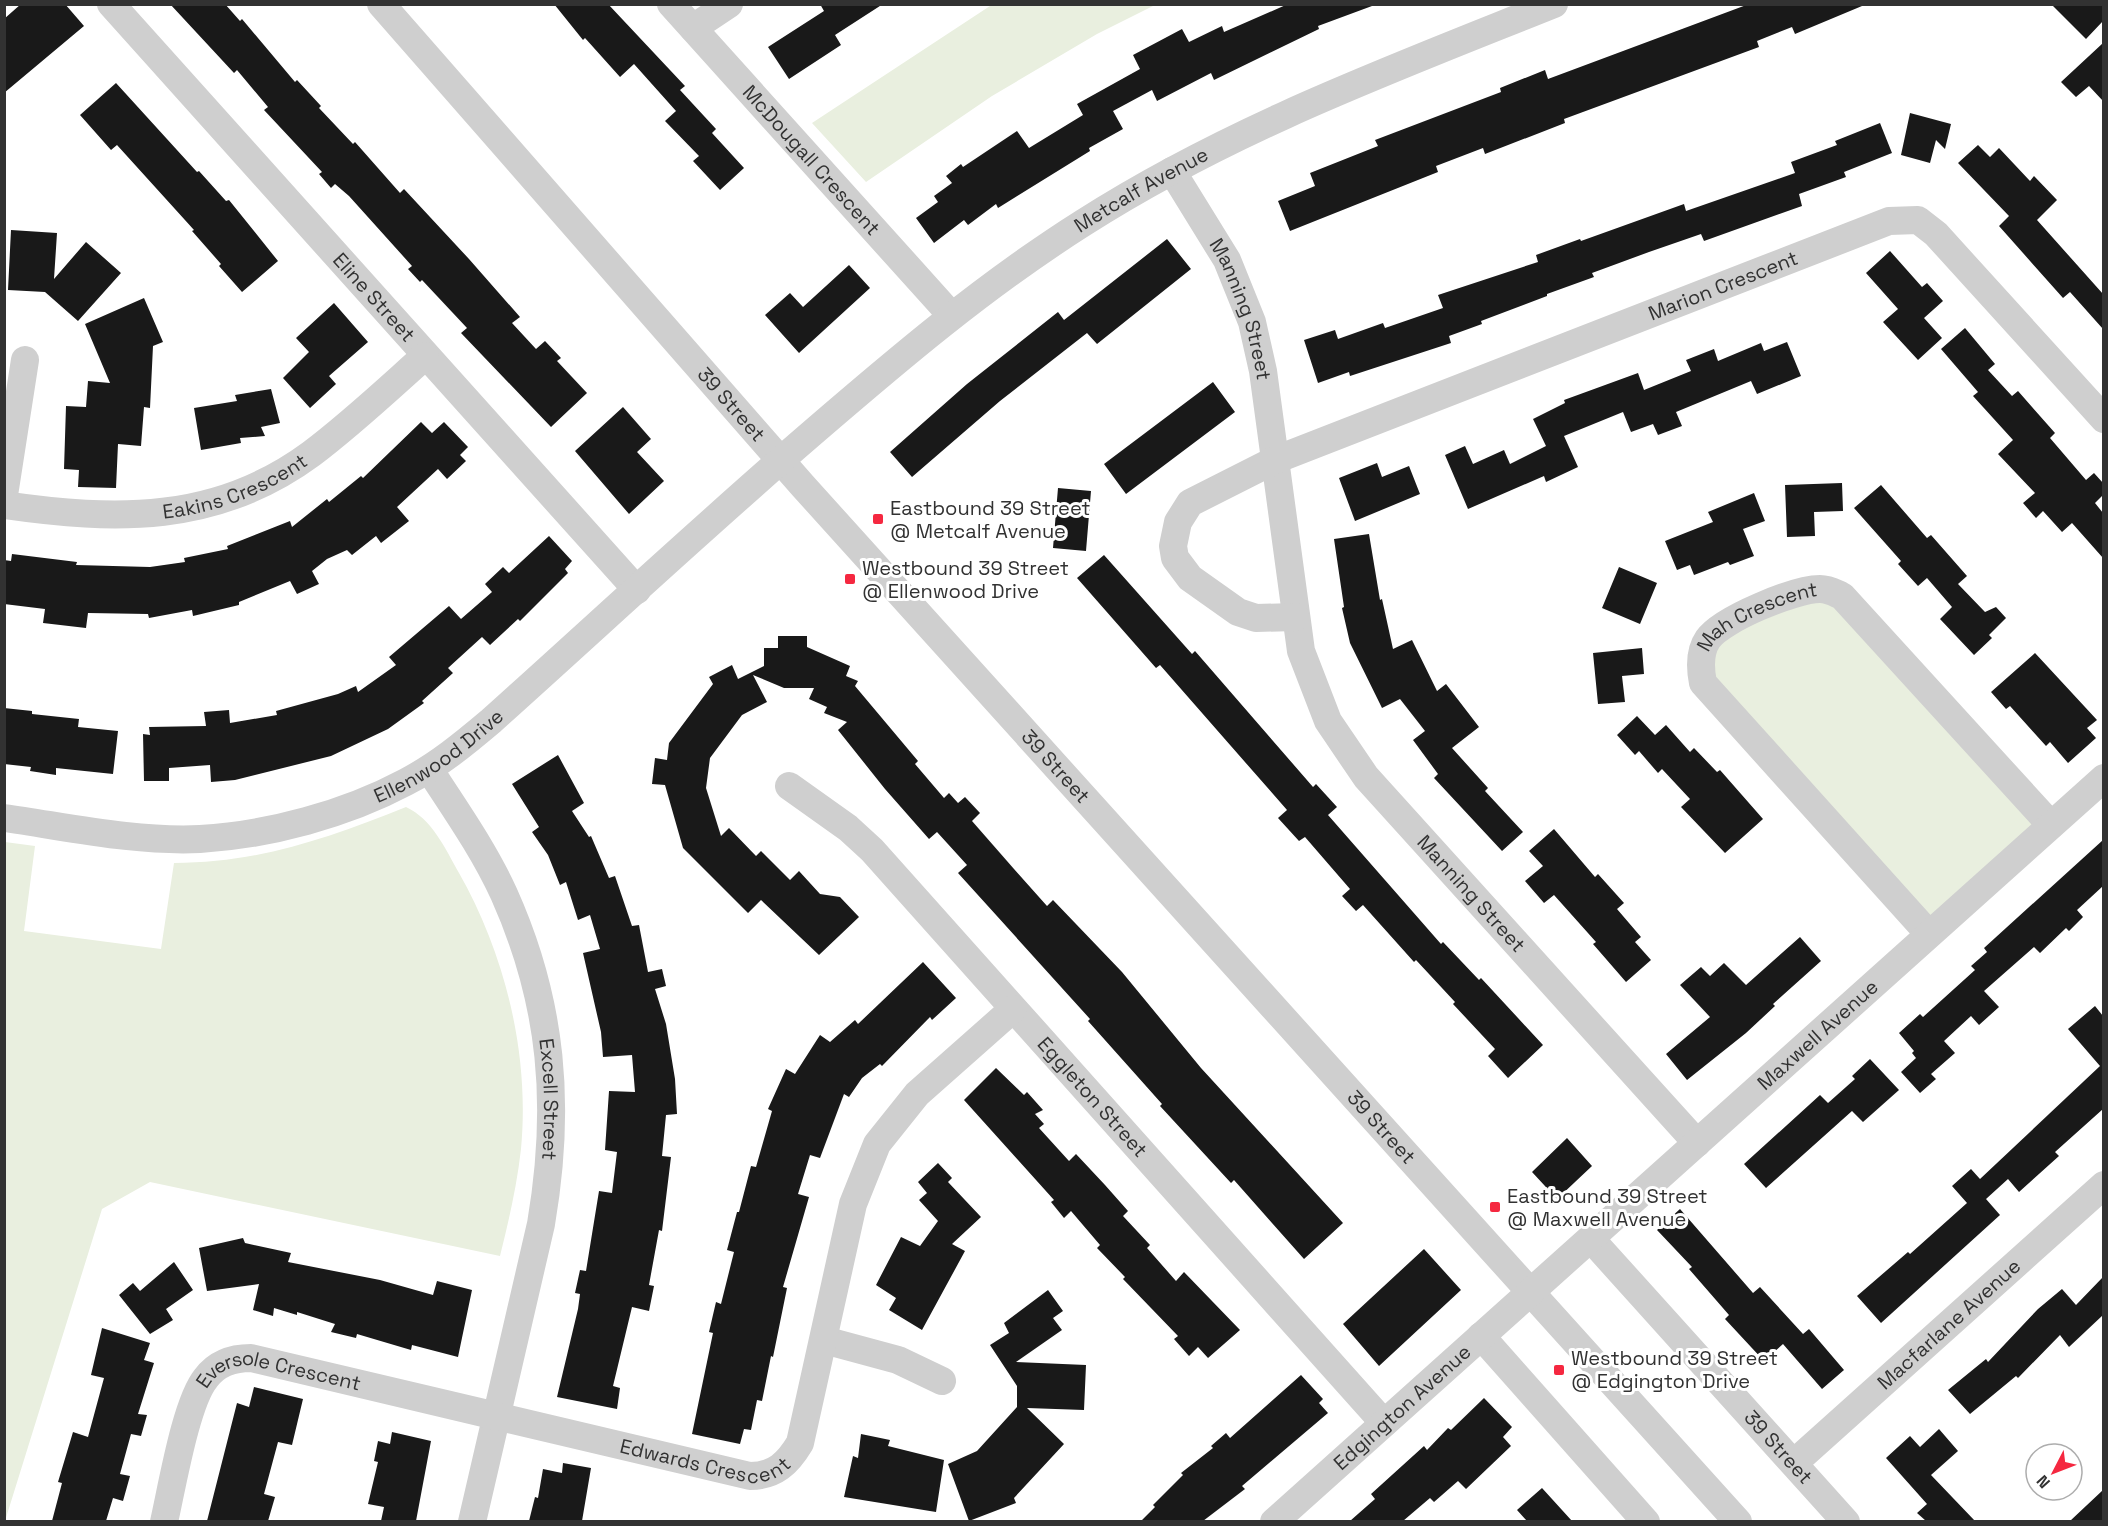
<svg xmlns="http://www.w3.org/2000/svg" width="2108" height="1526" viewBox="0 0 2108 1526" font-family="'Space Grotesk',sans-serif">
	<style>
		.green { fill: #e9efdf }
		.building { fill: #191919 }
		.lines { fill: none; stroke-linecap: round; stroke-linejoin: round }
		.minor { stroke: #cfcfcf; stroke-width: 28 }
		.poi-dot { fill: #f52840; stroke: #fff; stroke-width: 2 }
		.labels { text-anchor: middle; stroke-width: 6; stroke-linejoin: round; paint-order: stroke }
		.street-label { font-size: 20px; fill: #323232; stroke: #fff }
		.poi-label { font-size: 20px; fill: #323232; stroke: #fff; text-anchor: start }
	</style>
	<rect width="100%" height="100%" fill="#fff"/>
	<path class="green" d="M993,4L1155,5L1097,34L992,96L866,182L812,123Z
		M1821,589L2051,825L1929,934L1711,694L1706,641Z
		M406,807C432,819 445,848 459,873C505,954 530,1054 521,1149C517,1185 509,1220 500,1256L150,1182L102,1209L5,1521V842L35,846L24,931L161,949L174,863C259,863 328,838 406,807Z"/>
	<path class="building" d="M21,4H65L84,26L4,93V19Z
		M170,4H225L240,21L242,19L295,82L297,80L321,106L319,108L353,144L355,142L400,193L404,189L469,259L520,317L512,323L536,349L545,341L561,358L557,361L587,393L551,427L461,333L467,328L422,280L420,282L408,269L412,266L349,196L335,184L331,188L319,174L322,172L264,110L268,107L237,70L234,73Z
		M554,4H608L685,86L680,90L716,129L712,133L744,168L720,190L693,161L699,156L665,121L676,111L634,64L620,77L585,38L583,40Z
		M820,4H883L835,35L841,45L789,79L768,47L824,11Z
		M1288,4L1372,6L1318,26L1319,29L1214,80L1211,73L1157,101L1152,90L1113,111L1123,129L1089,148L1090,151L998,208L996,204L968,225L964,220L934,243L916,218L938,202L934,196L952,183L946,176L961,164L963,167L1017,131L1029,148L1083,115L1077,104L1140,69L1133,55L1182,29L1189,42L1222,26L1224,32Z
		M1749,4L1862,6L1795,34L1792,27L1757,41L1759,47L1564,119L1565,123L1485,154L1483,148L1436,166L1438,172L1290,231L1278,201L1315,186L1310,173L1378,146L1375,140L1501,92L1500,88L1545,70L1548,79Z
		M2051,4H2103V21L2086,39Z
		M2103,43V101L2089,86L2076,97L2061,82Z
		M116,83L197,172L199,171L226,201L229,200L278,261L242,292L219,266L221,264L192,231L194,230L117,145L111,150L80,115Z
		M1910,113L1951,124L1945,149L1936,140L1930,163L1901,155Z
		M1880,123L1892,153L1844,172L1846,177L1799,194L1802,206L1704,241L1701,234L1649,252L1592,273L1594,277L1547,294V296L1481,321L1482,324L1449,336L1451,343L1350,376L1349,372L1318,383L1304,340L1335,330L1338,339L1383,323L1385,328L1443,308L1438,295L1538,262L1536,255L1580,239L1581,241L1684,204L1686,211L1795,173L1791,162L1837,145L1835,141Z
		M1978,145L1990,157L1999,148L2030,181L2034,176L2057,200L2037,220L2103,294V329L2070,292L2063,298L1999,226L2009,216L1958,163Z
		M11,230L57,233L54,279L86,242L121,273L78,321L45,292L8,290Z
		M1167,239L1191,269L1097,344L1087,333L1000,401L912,477L890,452L967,384L1058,312L1064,320Z
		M1890,251L1922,287L1927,283L1943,301L1924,318L1942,338L1918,360L1883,322L1898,309L1866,273Z
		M849,265L870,288L799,353L765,315L790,293L803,307Z
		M144,298L163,342L153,346L150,408L144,407L141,446L118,444L116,488L78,487L79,470L64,469L66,406L86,407L88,381L110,383L85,324Z
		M334,303L368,342L329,376L336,384L310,408L283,378L309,352L296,338Z
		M1965,328L1995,364L1988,370L2012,396L2018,391L2055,433L2050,438L2086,480L2094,473L2103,483V495L2095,503L2103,513V558L2072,523L2062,532L2043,511L2036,518L2023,503L2035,493L1998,454L2013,440L1973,396L1978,392L1941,349Z
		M1787,342L1801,376L1757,394L1751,381L1676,412L1682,426L1658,435L1653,424L1631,432L1623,412L1564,436L1578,467L1546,482L1544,476L1468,509L1445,455L1465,446L1473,464L1504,450L1510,464L1546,446L1533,419L1565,403L1564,400L1638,373L1644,390L1691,371L1686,360L1714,349L1718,361L1761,343L1764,351Z
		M1213,382L1235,412L1126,494L1104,464Z
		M271,389L280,423L261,427L265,436L240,438L241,443L201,450L194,408L237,401L235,395Z
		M623,407L651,439L637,452L664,481L629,514L575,451Z
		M421,422L432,433L444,422L468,447L460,455L466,461L447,479L438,469L397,507L409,521L381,543L376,536L352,555L347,550L327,559L312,571L319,584L297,594L290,581L239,602V605L193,616L192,610L149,618L148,614L88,613L86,628L43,623L45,609L4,604V560L11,561L12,554L77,562L76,565L150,567L185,562L184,558L228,549L227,546L290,521L292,527L327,499L329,502L361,476L363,478Z
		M1377,463L1382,477L1409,466L1420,494L1355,521L1339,478Z
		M1842,483L1843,511L1814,512L1815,536L1787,537L1785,485Z
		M1881,485L1927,538L1931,535L1967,576L1958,584L1985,612L1996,607L2006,618L1989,635L1992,638L1974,655L1940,619L1952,607L1927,578L1918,586L1898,564L1901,561L1854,508Z
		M1058,488L1091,491L1086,551L1053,548Z
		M1754,493L1765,521L1743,529L1754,556L1730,565L1728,562L1694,575L1690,565L1677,570L1665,541L1713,522L1708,512Z
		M1369,534L1380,600L1382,599L1393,649L1412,640L1437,691L1446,684L1479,727L1452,748L1488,788L1485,791L1523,832L1502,851L1434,778L1438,774L1413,740L1425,731L1400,699L1382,708L1350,643L1342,608L1344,607L1334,539Z
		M549,536L572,561L565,569L568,573L520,621L518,619L490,645L482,637L448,668L453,673L422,701L424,703L388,729L331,756L235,780L211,782L210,765L169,768V781H144L143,734L150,735L149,727L206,726L204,712L229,710L230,723L277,715L276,711L338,694L356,686L358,692L396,665L389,657L449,606L461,619L492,592L485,584L503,567L509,573Z
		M1104,555L1192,654L1195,651L1313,787L1316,784L1337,807L1328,815L1441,944L1443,942L1479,980L1481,978L1543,1045L1508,1078L1488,1056L1495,1049L1453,1004L1455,1002L1416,960L1414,962L1363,905L1356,911L1342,896L1350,889L1305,837L1299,841L1278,818L1287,810L1160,665L1156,668L1077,578Z
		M1619,567L1657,583L1640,624L1602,608Z
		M778,636H807V647L850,666L846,676L858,681L855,686L918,761L915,764L944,798L949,793L958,803L965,797L980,813L972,821L1014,869L1047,906L1053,900L1122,972L1201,1068L1343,1223L1304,1259L1234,1180L1231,1183L1160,1106L1162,1104L1088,1021L1090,1019L958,873L967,865L937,832L929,839L885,789L838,730L847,722L824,713L827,707L809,699L814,688H784L753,675L767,702L742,715L710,758L706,788L721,836L729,828L756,856L761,851L790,880L799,871L820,894L840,897L859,917L819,955L761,900L748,913L683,848L665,785L652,784L655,758L667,760L669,743L713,684L709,677L732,665L738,679L764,666V648H778Z
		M1642,648L1644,674L1622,676L1625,702L1598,704L1593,653Z
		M2035,653L2097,720L2087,728L2096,738L2068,763L2050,742L2046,746L2010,706L2006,709L1991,692Z
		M4,708L32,711V714L79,719L78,727L118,731L113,774L56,768V775L30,771L31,767L4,764Z
		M1637,716L1655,735L1666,725L1690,752L1694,748L1717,772L1720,770L1763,819L1725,853L1681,807L1690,799L1662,769L1658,773L1639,751L1635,755L1617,735Z
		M558,755L584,803L572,811L589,837L591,836L609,878L615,876L632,926L639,925L648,972L662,969L666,986L655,989L666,1024L675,1079L677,1114L666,1115L662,1156L671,1157L662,1231L659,1230L649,1285L654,1286L649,1311L632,1307L613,1386L620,1388L617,1409L557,1397L578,1309L580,1294L575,1293L580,1270L586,1271L599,1191L612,1193L617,1152L605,1150L609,1091L635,1092L632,1055L603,1057L601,1032L583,953L600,949L590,915L578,920L566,882L560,885L548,855L532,832L539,827L512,784Z
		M1554,829L1595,877L1598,874L1624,903L1617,909L1641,937L1635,942L1651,960L1626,982L1593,944L1596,942L1554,895L1544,903L1525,881L1543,866L1529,851Z
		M2103,840V886L2077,910L2083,917L2069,931L2066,928L2040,953L2034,947L1984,991L1999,1007L1979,1025L1971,1016L1944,1041L1955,1053L1931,1074L1936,1079L1920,1093L1901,1072L1916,1058L1912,1053L1914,1051L1899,1033L1920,1014L1923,1017L1975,970L1971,966L1987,952L1984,948Z
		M1800,937L1821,961L1773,1004L1775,1006L1746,1033L1687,1080L1666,1054L1710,1017L1680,985L1701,967L1710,976L1724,963L1746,985Z
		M923,962L956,998L932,1020L930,1017L882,1066L880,1064L862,1078L849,1097L844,1094L820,1158L810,1155L798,1194L809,1197L783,1287L787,1288L773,1357L771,1356L762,1401L757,1400L751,1430L744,1429L740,1444L692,1434L713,1333L709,1332L716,1302L721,1304L734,1252L727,1250L737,1212H739L751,1166L756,1167L772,1111L768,1109L786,1069L795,1074L820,1035L830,1042L855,1020L858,1024Z
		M2095,1006L2103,1016V1109L2055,1152L2059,1156L2019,1192L2008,1179L1986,1199L2000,1215L1881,1323L1857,1296L1908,1252L1910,1254L1967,1203L1952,1186L1971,1169L1980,1179L2100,1066L2068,1029Z
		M1870,1059L1899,1090L1863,1122L1852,1111L1766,1188L1744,1164L1820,1095L1828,1103L1855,1079L1852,1076Z
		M996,1068L1024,1095L1027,1092L1043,1110L1035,1114L1044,1124L1039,1128L1069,1161L1076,1154L1105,1185L1128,1211L1123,1216L1150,1245L1147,1248L1176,1281L1184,1272L1240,1330L1208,1358L1198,1347L1189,1356L1174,1339L1178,1336L1123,1279L1125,1277L1097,1248L1100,1245L1071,1211L1064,1218L1051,1202L1054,1200L964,1100Z
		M1567,1138L1592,1166L1557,1199L1532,1172Z
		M938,1163L952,1178L948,1182L981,1217L952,1244L965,1251L922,1330L889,1310L896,1298L876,1285L901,1237L920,1246L938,1221L919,1200L927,1193L918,1182Z
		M1680,1209L1753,1293L1760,1287L1803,1334L1809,1329L1844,1370L1822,1389L1783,1344L1764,1361L1725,1319L1729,1315L1689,1269L1692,1267L1657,1230Z
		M243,1238L245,1243L291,1253L288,1262L380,1280L433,1295L437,1281L472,1290L458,1357L412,1345L411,1350L357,1334L356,1338L331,1332L335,1324L297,1312V1315L274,1308L273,1316L253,1310L259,1284L207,1291L199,1248Z
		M1424,1249L1461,1290L1379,1366L1343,1324Z
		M174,1262L193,1290L166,1309L173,1320L150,1334L119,1295L133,1283L140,1291Z
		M2103,1277V1315L2069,1347L2060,1335L2018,1378L2016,1376L1970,1414L1948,1390L1986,1359L1988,1362L2038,1309L2062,1289L2076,1305Z
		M1048,1290L1063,1311L1053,1318L1062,1330L1016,1362L1086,1365L1084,1410L1027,1408L1064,1444L1014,1498L1016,1503L969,1521L948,1464L977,1451L1017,1407V1386L990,1345L1009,1333L1004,1323Z
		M102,1328L150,1343L144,1360L154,1363L138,1414L147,1415L141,1436L131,1434L120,1474L130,1476L123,1501L113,1498L106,1521H52L62,1483L58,1482L73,1432L88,1437L104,1378L91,1375Z
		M1301,1375L1323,1399L1319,1403L1328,1413L1242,1486L1245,1489L1203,1521H1141L1155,1507L1153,1505L1183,1475L1181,1473L1213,1448L1211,1446L1226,1433L1230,1438Z
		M254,1387L303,1399L292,1445L278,1442L264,1494L275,1497L268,1521H207L237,1403L249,1407Z
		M1484,1398L1512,1427L1503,1437L1511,1446L1466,1489L1458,1481L1434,1502L1430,1498L1403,1521H1350L1375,1499L1371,1494L1424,1446L1427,1450L1448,1428L1451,1430Z
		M1939,1429L1958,1451L1931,1475L1975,1521H1926L1917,1513L1927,1504L1886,1458L1910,1436L1920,1447Z
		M392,1432L431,1441L416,1521H381L384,1507L368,1504L378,1462L374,1461L378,1441L390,1444Z
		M861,1434L890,1440L888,1446L944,1460L936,1512L844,1497L853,1456L858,1458Z
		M563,1463L591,1468L582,1521H529L535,1497L538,1498L543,1469L562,1473Z
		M1542,1488L1572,1521H1527L1517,1510Z
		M2103,1490V1521H2070Z"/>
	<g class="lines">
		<g class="minor">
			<path id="s1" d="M111,4L637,590"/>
			<path id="s2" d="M381,4L803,486L1738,1522"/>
			<path id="s3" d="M671,4L951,315"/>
			<path d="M693,28L729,4"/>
			<path id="s4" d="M1172,171L1227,260L1252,322L1263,371L1301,651L1328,721L1366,777L1697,1143"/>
			<path d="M4,495L25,360"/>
			<path id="s5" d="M4,505C115,521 216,524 311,454C351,424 388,389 425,356"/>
			<path id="s6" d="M1295,617L1256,618L1238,612L1190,578L1175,558L1173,546L1178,522L1190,503L1275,460L1889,221L1918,220L1936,234L2104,419"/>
			<path id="s7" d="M429,769C455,809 484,850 504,894C553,1003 561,1107 541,1224L472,1522"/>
			<path id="s8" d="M789,786L848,828L872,850L1384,1423"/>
			<path id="s9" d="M4,818C68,827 135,842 200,839C269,835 346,814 406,782C437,766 465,743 491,721C598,625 703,527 811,434C898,359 985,285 1083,223C1230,129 1392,69 1554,4"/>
			<path id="s10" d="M1929,934L1703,683C1700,668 1699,652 1708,639C1722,619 1795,589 1820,589C1829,589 1835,593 1842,596L2051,825"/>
			<path id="s11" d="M1591,1239L1846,1522"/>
			<path d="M1481,1336L1646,1522"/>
			<path d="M824,1340L898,1360L942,1381"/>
			<path id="s12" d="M1794,1463L2104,1185"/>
			<path id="s13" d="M164,1522C172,1487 186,1402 206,1378C217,1363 233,1358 251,1358L750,1476C775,1476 788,1463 800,1443L853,1204L877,1144L917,1094L1013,1009"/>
			<path id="s14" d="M1274,1522L2104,778"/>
		</g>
	</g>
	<g class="poi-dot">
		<rect x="872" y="513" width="12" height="12" rx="3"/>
		<rect x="844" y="573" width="12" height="12" rx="3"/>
		<rect x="1489" y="1201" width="12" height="12" rx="3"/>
		<rect x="1553" y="1364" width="12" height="12" rx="3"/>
	</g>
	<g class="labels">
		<g class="street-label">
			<text dy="7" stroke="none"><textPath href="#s3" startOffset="210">McDougall Crescent</textPath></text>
			<text dy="7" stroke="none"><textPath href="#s9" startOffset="1359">Metcalf Avenue</textPath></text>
			<text dy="7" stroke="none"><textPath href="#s6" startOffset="777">Marion Crescent</textPath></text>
			<text dy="7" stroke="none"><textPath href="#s1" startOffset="394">Eline Street</textPath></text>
			<text dy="7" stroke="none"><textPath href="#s4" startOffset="156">Manning Street</textPath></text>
			<text dy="7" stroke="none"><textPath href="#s2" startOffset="532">39 Street</textPath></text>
			<text dy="7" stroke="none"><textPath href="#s5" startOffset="236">Eakins Crescent</textPath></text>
			<text dy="7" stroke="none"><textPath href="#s10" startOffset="438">Mah Crescent</textPath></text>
			<text dy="7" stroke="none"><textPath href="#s9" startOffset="454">Ellenwood Drive</textPath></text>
			<text dy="7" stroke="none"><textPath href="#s2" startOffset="1018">39 Street</textPath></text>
			<text dy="7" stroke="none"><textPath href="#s4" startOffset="804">Manning Street</textPath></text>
			<text dy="7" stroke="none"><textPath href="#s14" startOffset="730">Maxwell Avenue</textPath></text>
			<text dy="7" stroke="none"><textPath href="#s8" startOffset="436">Eggleton Street</textPath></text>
			<text dy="7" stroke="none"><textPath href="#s7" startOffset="358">Excell Street</textPath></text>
			<text dy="7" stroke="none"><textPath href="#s2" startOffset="1504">39 Street</textPath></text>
			<text dy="7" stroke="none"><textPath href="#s12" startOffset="208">Macfarlane Avenue</textPath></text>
			<text dy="7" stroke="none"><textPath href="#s13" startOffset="228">Eversole Crescent</textPath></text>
			<text dy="7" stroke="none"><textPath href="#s14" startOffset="172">Edgington Avenue</textPath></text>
			<text dy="7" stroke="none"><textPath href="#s11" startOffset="280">39 Street</textPath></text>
			<text dy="7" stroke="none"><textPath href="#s13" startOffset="669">Edwards Crescent</textPath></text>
		</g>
		<g class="poi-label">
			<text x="890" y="515">Eastbound 39 Street<tspan x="890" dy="23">@ Metcalf Avenue</tspan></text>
			<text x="862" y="575">Westbound 39 Street<tspan x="862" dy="23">@ Ellenwood Drive</tspan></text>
			<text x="1507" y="1203">Eastbound 39 Street<tspan x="1507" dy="23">@ Maxwell Avenue</tspan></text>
			<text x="1571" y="1365">Westbound 39 Street<tspan x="1571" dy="23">@ Edgington Drive</tspan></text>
		</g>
	</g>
	<rect width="2108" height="1526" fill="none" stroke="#323232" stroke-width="12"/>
	<g transform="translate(2054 1472) rotate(228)"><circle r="28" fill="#ffffff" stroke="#adadad" stroke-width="1.5"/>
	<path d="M0-4.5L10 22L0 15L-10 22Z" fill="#f52840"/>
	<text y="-9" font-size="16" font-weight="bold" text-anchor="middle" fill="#323232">N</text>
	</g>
</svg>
